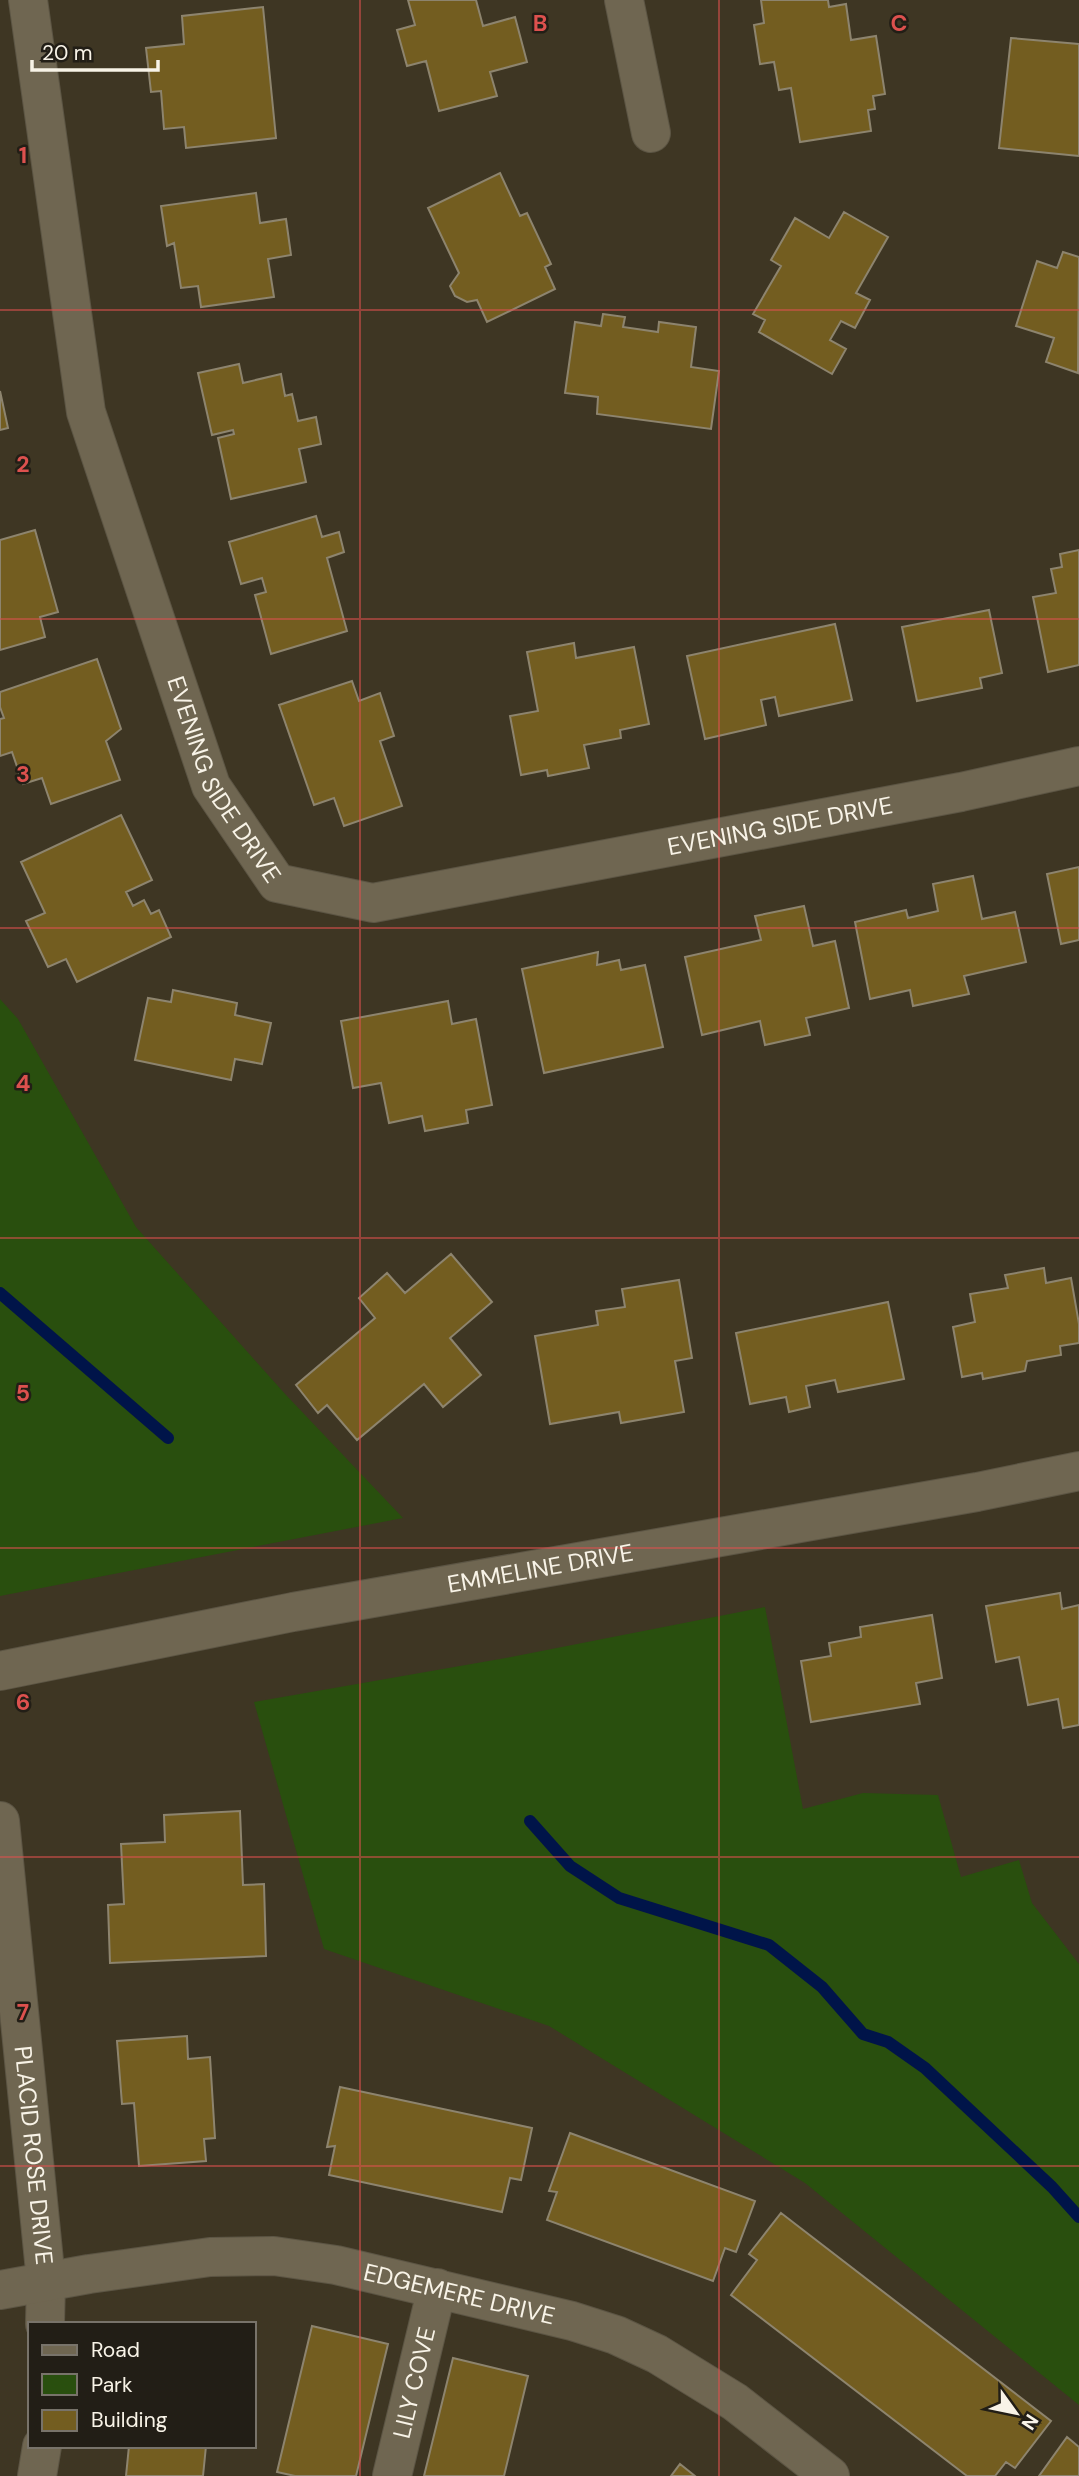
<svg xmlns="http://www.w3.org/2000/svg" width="1079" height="2476" viewBox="0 0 1079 2476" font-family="'DM Sans',sans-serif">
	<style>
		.green { fill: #294f0e }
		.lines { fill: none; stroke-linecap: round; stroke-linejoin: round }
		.stream { stroke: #001449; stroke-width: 12 }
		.building { fill: #735d20; stroke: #8d846e; stroke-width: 2 }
		.street-casing { stroke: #5c5544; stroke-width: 40 }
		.secondary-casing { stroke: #5c5544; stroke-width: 40 }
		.street { stroke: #6f6651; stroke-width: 38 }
		.secondary { stroke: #6f6651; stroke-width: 38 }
		.grid { fill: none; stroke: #dd514e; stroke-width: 2; stroke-opacity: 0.55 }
		.labels { text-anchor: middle; stroke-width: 5; stroke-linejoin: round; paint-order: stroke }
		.street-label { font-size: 24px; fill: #f8f3e7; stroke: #221e16 }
		.grid-label { font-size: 23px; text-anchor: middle; font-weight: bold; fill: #dd514e; stroke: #221e16; stroke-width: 5; stroke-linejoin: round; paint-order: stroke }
	</style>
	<rect width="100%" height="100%" fill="#3e3623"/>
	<path class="green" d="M0,999L18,1019L136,1227L286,1395L403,1518L0,1596Z
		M765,1607L803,1809L863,1793L938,1795L961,1877L1019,1860L1032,1903L1079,1964V2405L805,2183L549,2026L324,1949L254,1702L511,1657Z"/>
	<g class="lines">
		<path class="stream" d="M0,1293L168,1438
			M530,1821L570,1866L619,1898L769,1945L822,1987L863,2034L888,2042L925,2068L1052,2187L1079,2217"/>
	</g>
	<path class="building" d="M408,0H476L483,26L515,17L527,62L490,72L497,96L439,111L426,61L407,66L397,30L415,25Z
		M761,0H828L829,7L846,4L851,40L876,36L885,94L873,96L875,109L868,110L871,131L800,142L791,88L779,90L774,62L760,64L754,25L764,23Z
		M263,7L276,138L186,148L184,127L164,129L161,91L151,92L146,48L184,44L182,16Z
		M1011,38L1079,44V156L999,148Z
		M500,173L520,216L527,213L551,264L545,267L555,289L487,322L477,300L467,302L455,296L450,286L459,273L428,208Z
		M256,193L260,223L286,219L291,255L268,259L274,297L201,307L198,286L181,288L174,243L167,246L161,206Z
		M844,212L888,237L856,293L870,300L855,328L841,321L830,340L846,349L832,374L759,332L765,320L753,314L781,266L771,260L795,218L829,238Z
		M1063,252L1079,257L1078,373L1046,362L1054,338L1016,326L1037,261L1057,268Z
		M603,314L625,317L623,327L658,332L659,322L696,327L691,367L719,371L711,429L597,414L598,397L565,393L575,322L601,326Z
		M239,364L243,383L281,374L285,396L292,394L298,421L316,417L321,444L299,449L306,482L231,499L218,438L234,434L233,430L212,435L198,373Z
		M0,391L8,428L0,430Z
		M316,516L322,537L339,532L344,552L327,558L347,631L271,654L255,595L266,592L262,578L241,584L229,542Z
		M35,530L58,612L40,617L45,637L0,650V540Z
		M1079,550V665L1048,672L1033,597L1056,593L1051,569L1062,567L1060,554Z
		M989,610L1002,673L980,678L982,688L917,701L902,627Z
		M835,624L852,700L779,716L775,697L761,700L766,725L705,739L687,656Z
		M574,643L576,658L634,647L649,724L620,730L621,738L584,745L589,768L548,776L547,770L521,775L510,716L538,711L527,652Z
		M97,659L121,729L106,741L120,780L51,804L42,778L23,784L12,752L0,756V719L4,718L0,707V692Z
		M352,681L359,701L380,693L394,736L380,741L402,806L344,826L334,798L314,805L279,705Z
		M121,815L152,880L126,892L133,906L144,900L151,914L159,910L171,937L77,982L66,959L48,967L26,921L45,913L21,862Z
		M1079,867V940L1061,944L1047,874Z
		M973,876L982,919L1015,912L1026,962L964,976L969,994L913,1006L910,990L870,999L855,922L906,910L908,918L938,911L933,884Z
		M804,906L813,946L835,941L849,1008L806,1018L810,1035L765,1045L760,1021L702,1035L685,957L761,940L755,916Z
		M598,952L597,965L619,960L621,970L645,965L663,1047L544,1073L522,969Z
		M173,990L237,1003L235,1015L271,1023L262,1064L235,1059L231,1080L135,1060L148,998L171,1002Z
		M448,1001L452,1024L476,1019L492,1105L466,1110L468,1123L425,1131L422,1116L389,1123L381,1083L353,1088L341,1021Z
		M451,1254L492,1302L450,1338L481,1375L443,1407L424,1384L357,1440L327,1405L318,1413L296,1385L375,1318L359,1298L387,1273L405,1293Z
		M1044,1268L1046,1283L1071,1278L1079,1324V1343L1060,1346L1061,1355L1027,1361L1025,1371L983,1379L982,1373L962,1377L953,1327L975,1322L970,1294L1008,1288L1005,1275Z
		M679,1280L692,1358L675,1361L684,1412L621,1423L619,1412L550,1424L535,1336L598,1325L596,1311L625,1307L622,1289Z
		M888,1302L904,1379L838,1392L835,1380L806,1386L810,1407L789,1412L786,1397L750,1404L736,1333Z
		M1060,1593L1062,1609L1079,1605V1725L1063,1728L1058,1699L1028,1705L1019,1657L996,1662L986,1606Z
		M932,1615L942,1678L916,1683L920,1704L811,1722L801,1661L831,1656L829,1643L861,1637L860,1627Z
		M240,1811L243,1885L264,1884L266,1956L110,1963L108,1905L124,1904L121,1844L165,1842L164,1815Z
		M187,2036L188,2059L210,2057L215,2138L204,2139L206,2161L139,2166L134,2103L122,2104L117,2041Z
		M340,2087L532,2128L521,2180L510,2178L502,2212L329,2175L335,2146L327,2147Z
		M570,2133L755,2201L736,2252L725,2248L713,2281L547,2220L557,2192L549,2191Z
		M781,2213L1051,2421L1015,2468L1006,2462L995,2476H967L731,2295L757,2260L749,2254Z
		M312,2326L388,2344L356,2476H295L277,2472Z
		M453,2358L528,2376L504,2476H424Z
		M1067,2437L1079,2447V2476H1039Z
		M129,2446H206L203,2476H126Z
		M680,2464L695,2476H671Z"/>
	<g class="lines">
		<g class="street-casing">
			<g id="street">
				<path id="s1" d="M28,0L86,412L211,786L277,883L373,903L961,792L1079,766"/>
				<path d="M624,0L651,133"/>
				<path id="s2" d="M0,1821L46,2281L45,2324"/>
				<path id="s3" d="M0,2290L89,2274L210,2257L274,2256L336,2265L572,2321L616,2335L657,2354L735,2402L830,2476"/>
				<path d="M37,2476L42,2446"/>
				<path id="s4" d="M392,2476L437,2288"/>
			</g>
		</g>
		<g class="secondary-casing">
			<g id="secondary">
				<path id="s5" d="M0,1671L293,1612L977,1492L1079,1471"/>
			</g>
		</g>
		<use href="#street" class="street"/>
		<use href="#secondary" class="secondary"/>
	</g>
	<path class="grid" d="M360,0V2476M719,0V2476M0,310H1079M0,619H1079M0,928H1079M0,1238H1079M0,1548H1079M0,1857H1079M0,2166H1079"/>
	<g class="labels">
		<g class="street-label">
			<text dy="8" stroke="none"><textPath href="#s1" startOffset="810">EVENING SIDE DRIVE</textPath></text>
			<text dy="8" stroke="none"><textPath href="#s1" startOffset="1440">EVENING SIDE DRIVE</textPath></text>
			<text dy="8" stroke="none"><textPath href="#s5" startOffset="550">EMMELINE DRIVE</textPath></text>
			<text dy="8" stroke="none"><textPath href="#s2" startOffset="336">PLACID ROSE DRIVE</textPath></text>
			<text dy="8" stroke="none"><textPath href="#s3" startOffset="466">EDGEMERE DRIVE</textPath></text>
			<text dy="8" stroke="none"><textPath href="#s4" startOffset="96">LILY COVE</textPath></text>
		</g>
	</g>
	<g class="grid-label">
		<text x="540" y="31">B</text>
		<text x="899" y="31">C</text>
		<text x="23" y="163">1</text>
		<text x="23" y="472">2</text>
		<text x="23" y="782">3</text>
		<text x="23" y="1091">4</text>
		<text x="23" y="1401">5</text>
		<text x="23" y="1710">6</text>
		<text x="23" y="2020">7</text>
	</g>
	<rect x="28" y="2322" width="228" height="126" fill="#221e16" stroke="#78736a" stroke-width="2"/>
	<rect x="42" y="2345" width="35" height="10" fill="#6f6651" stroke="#78736a" stroke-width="2"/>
	<text x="91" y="2357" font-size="21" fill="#f8f3e7">Road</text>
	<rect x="42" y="2374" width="35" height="21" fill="#294f0e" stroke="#78736a" stroke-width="2"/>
	<text x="91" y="2392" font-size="21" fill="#f8f3e7">Park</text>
	<rect x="42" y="2410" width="35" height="21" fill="#735d20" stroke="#78736a" stroke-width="2"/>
	<text x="91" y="2427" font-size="21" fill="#f8f3e7">Building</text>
	<g transform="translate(1016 2413) rotate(123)" stroke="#221e16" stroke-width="5" paint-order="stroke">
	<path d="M0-5L12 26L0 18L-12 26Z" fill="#f8f3e7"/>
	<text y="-10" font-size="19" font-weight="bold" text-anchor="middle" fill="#f8f3e7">N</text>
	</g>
	<path d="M32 60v10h126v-10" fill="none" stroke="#f8f3e7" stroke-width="3.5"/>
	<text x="42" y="60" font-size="21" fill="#f8f3e7" stroke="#221e16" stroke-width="5" paint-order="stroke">20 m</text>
</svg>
